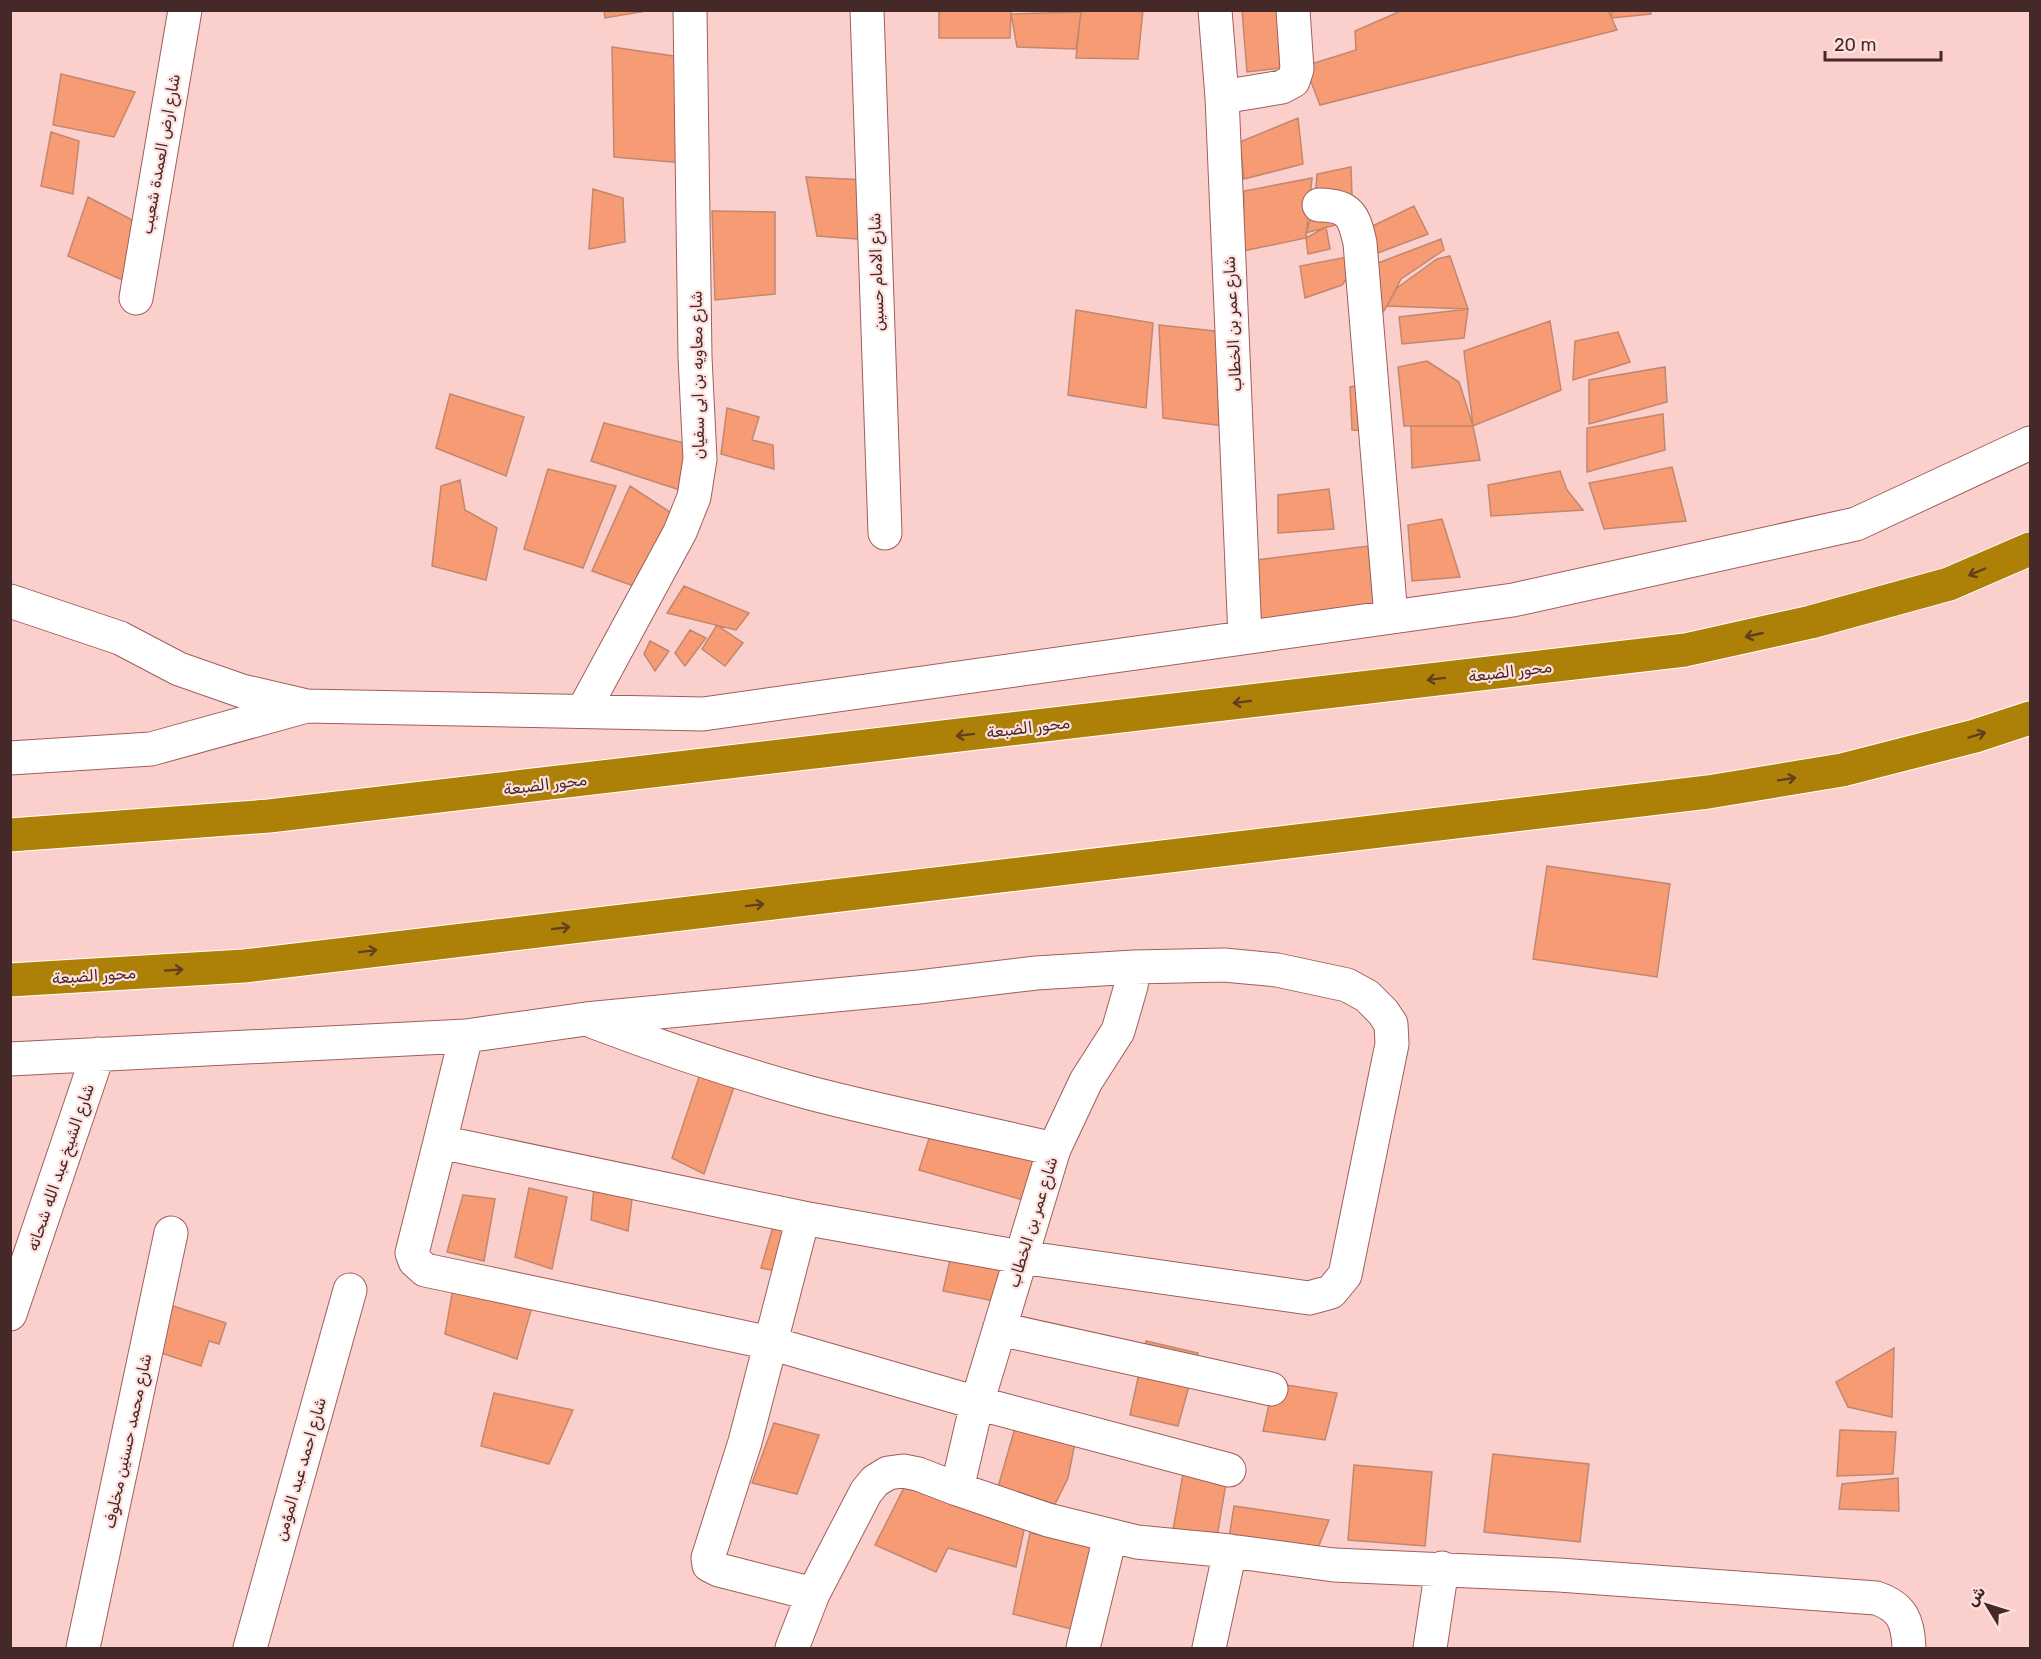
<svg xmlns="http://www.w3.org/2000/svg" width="2041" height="1659" viewBox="0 0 2041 1659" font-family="Rubik,Vazirmatn,sans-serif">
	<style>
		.building { fill: #f69b74; stroke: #c2876e; stroke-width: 1.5 }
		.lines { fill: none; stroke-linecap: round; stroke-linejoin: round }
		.minor-casing { stroke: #9e5f5c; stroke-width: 35 }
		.highway-casing { stroke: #fff; stroke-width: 35 }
		.minor { stroke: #fff; stroke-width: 33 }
		.highway { stroke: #ad8007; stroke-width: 33 }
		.oneway { stroke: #5f3f20 }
		.labels { text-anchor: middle; stroke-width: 4.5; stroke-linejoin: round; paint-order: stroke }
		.street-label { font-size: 16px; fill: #452928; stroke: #fee1de }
	</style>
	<rect width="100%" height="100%" fill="#fbd0cc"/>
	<path class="building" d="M604,10H652L605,18Z
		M939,10H1011L1010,38H939Z
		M1081,10H1143L1138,59L1076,58Z
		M1242,10H1283L1289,67L1247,72Z
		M1403,10H1608L1617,30L1320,105L1305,66L1356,50L1355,31Z
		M1611,10H1650L1651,14L1612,18Z
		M1081,12L1076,49L1017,47L1011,14Z
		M612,47L680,57L683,163L614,157Z
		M61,74L135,92L114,137L53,125Z
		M1298,118L1303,164L1244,179L1240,142Z
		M51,132L79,141L73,194L41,186Z
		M1351,167L1352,195L1315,200L1317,174Z
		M806,177L867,180L870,240L817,236Z
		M1312,178L1306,238L1243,251L1244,191Z
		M593,189L623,198L625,242L589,249Z
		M88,197L136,222L127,282L68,256Z
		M1414,206L1428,234L1362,259L1358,233Z
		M1313,210L1354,220L1306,233Z
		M712,211L775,212V294L715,300Z
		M1326,227L1330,249L1308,254L1306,238Z
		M1441,239L1444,250L1401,279L1387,306L1373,327L1370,266Z
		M1450,256L1468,309L1387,306L1397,288L1437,259Z
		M1347,257L1355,268L1342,285L1305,298L1300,266Z
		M1468,309L1464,338L1402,344L1399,317Z
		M1076,310L1153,323L1146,408L1068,395Z
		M1550,321L1561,390L1473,426L1464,351Z
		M1159,325L1224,332L1223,426L1163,418Z
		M1618,332L1630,362L1573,380L1575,341Z
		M1427,361L1459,382L1473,426H1404L1398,367Z
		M1665,367L1667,402L1589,424V380Z
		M1369,384L1373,431L1352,430L1350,387Z
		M450,394L524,417L506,476L436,448Z
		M727,408L759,417L752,440L773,445L774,469L721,454Z
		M1663,414L1665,450L1587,472V428Z
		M604,423L700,447L686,492L591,461Z
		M1411,426H1473L1480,460L1412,468Z
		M1672,467L1686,521L1604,529L1589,483Z
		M548,469L616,486L583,568L524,549Z
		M1560,471L1567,490L1583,510L1491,516L1488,485Z
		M460,480L465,510L497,528L486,580L432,566L441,486Z
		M630,486L673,514L642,589L592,571Z
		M1329,489L1334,529L1278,533V495Z
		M1442,519L1460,577L1412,581L1408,525Z
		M1368,546L1374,604L1261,620L1257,560Z
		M684,586L749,613L736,630L667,613Z
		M717,625L743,643L725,666L702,649Z
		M690,630L706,638L685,666L675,653Z
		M650,641L669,651L655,671L644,654Z
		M1547,866L1670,884L1657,977L1533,959Z
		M701,1071L737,1078L704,1174L672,1158Z
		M933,1126L1047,1153L1030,1202L919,1170Z
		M595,1175L634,1183L628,1231L591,1220Z
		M529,1188L567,1197L552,1269L515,1257Z
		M463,1195L495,1199L484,1261L447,1252Z
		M775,1220L807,1228L795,1275L761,1268Z
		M952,1251L1010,1265L999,1302L943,1291Z
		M455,1277L536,1293L517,1359L445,1334Z
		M173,1306L226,1323L219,1344L209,1341L201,1366L158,1352Z
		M1146,1341L1198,1353L1178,1426L1130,1415Z
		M1894,1348L1892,1417L1848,1407L1836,1382Z
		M1274,1383L1337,1393L1325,1440L1263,1431Z
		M494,1393L573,1410L549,1464L481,1446Z
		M1021,1407L1079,1423L1068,1478L1055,1504L998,1487Z
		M774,1423L819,1435L797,1494L752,1483Z
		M1840,1430L1896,1432L1893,1474L1837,1476Z
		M1493,1454L1589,1464L1580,1542L1484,1532Z
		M1354,1465L1432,1472L1425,1546L1348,1540Z
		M1184,1468L1227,1477L1217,1537L1173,1530Z
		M909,1478L1026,1521L1016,1567L948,1548L936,1572L875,1545Z
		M1898,1478L1899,1511L1839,1509L1842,1484Z
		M1234,1506L1329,1520L1316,1553L1229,1538Z
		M1030,1533L1094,1546L1079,1631L1013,1614Z"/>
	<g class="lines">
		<g class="minor-casing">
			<path id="minor" d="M867,10L885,533
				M1215,10L1222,97L1245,637
				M1222,97L1282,87L1293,81L1297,69L1293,10
				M1319,205C1350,205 1354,216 1360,243L1391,617
				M136,298L185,10
				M10,601L120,638L179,669L242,691L307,706L703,714L1513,600L1856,524L2030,443
				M583,711L680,532L694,497L700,459L695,357L690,10
				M10,758L151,749L303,707
				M594,1022C665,1049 737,1073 810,1093C891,1114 973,1130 1054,1149
				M10,1059L466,1036L586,1019L919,987L1036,973L1134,967L1224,965L1277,970L1347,985L1367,996L1383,1012L1391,1024L1392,1044L1345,1275L1331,1292L1309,1298L1021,1257L803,1218L440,1142L466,1036
				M440,1142L412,1253L415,1261L425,1270L770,1343L977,1403L1229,1470
				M803,1218L745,1442L708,1558L709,1565L719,1570L813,1594
				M10,1314L98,1054
				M1000,1329L1271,1389
				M957,1489L977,1403L1054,1149L1086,1081L1118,1031L1131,986L1134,967
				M83,1648L171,1233
				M250,1648L350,1290
				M792,1648L813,1594L866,1492L875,1481L888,1473L903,1471L918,1474L957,1489L1048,1520L1137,1542L1230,1551L1334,1565L1559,1575L1876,1598C1903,1607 1908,1622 1909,1648
				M1083,1648L1110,1537
				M1209,1648L1230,1551
				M1430,1648L1442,1568"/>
		</g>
		<g class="highway-casing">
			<path id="highway" d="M10,835L269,816L1685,650L1811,622L1949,584L2030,549
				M10,980L244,966L1708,792L1842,770L1975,736L2030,718"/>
		</g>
		<use href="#minor" class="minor"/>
		<use href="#highway" class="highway"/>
	</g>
	<defs><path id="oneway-shaft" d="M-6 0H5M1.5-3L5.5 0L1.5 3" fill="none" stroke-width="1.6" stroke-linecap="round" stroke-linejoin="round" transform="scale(1.5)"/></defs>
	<g class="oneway">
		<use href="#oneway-shaft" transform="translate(1977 572) rotate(157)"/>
		<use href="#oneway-shaft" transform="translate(1754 635) rotate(167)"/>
		<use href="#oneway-shaft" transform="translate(1436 679) rotate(173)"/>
		<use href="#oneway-shaft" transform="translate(1242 702) rotate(173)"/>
		<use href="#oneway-shaft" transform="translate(965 735) rotate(173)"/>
		<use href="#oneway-shaft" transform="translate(1977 735) rotate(-17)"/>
		<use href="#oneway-shaft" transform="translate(1787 779) rotate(-9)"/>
		<use href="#oneway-shaft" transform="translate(755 905) rotate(-7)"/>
		<use href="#oneway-shaft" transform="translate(561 928) rotate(-7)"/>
		<use href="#oneway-shaft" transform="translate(368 951) rotate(-7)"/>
		<use href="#oneway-shaft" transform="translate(174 970) rotate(-4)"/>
	</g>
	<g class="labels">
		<g class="street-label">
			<text transform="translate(160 154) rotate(-80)" y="6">شارع ارض العمدة شعيب</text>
			<text transform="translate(876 272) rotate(-92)" y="6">شارع الامام حسين</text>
			<text transform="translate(1232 324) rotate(-93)" y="6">شارع عمر بن الخطاب</text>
			<text transform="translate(697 375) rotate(-91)" y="6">شارع معاويه بن ابى سفيان</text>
			<text transform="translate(1510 671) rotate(-7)" y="6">محور الضبعة</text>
			<text transform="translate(1028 727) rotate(-7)" y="6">محور الضبعة</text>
			<text transform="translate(545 784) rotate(-7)" y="6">محور الضبعة</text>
			<text transform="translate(94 975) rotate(-4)" y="6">محور الضبعة</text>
			<text transform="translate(60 1167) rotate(-71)" y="6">شارع الشيخ عبد الله شحاته</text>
			<text transform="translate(1032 1222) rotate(-73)" y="6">شارع عمر بن الخطاب</text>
			<text transform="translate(127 1441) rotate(-78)" y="6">شارع محمد حسنين مخلوف</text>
			<text transform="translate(300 1469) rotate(-74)" y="6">شارع احمد عبد المؤمن</text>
		</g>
	</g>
	<rect width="2041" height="1659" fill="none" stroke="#452928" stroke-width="24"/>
	<g transform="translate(1987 1605) rotate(308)" stroke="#fee1de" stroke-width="4.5" paint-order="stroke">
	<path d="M0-4.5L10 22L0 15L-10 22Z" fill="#452928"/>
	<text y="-9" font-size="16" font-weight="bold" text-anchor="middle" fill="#452928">ش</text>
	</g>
	<path d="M1825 51v9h116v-9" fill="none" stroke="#452928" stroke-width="3"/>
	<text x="1834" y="51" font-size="18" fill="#452928" stroke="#fee1de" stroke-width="4.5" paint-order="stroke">20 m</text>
</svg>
